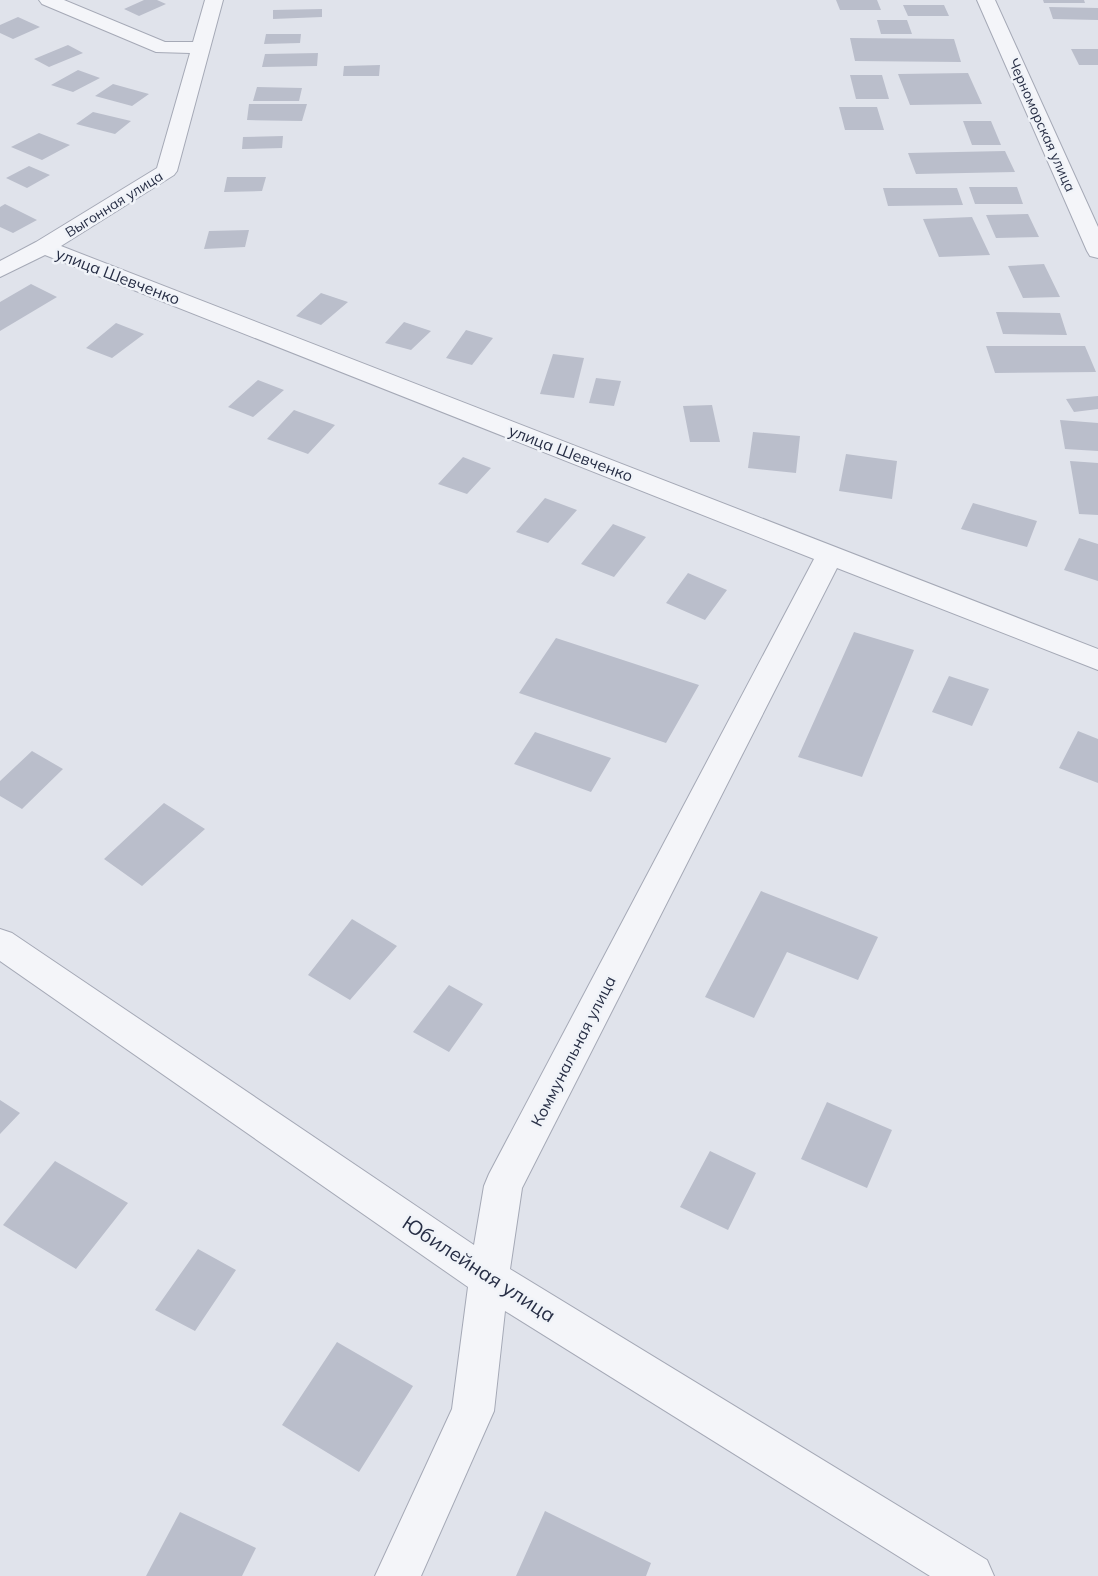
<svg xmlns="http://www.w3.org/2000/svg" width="1098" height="1576" viewBox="0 0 1098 1576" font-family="Mulish,sans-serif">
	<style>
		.building { fill: #babecb }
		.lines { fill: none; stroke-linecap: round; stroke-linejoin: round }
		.street-casing { stroke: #a5a9b6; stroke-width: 2 }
		.street { fill: #f4f5f9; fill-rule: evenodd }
		.labels { text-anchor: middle; stroke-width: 5; stroke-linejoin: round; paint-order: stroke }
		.far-street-label { font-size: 14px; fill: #272e45; stroke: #f0f3f8 }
		.street-label { font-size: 16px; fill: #272e45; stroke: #f0f3f8 }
		.near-street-label { font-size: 20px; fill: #272e45; stroke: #f0f3f8 }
	</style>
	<rect width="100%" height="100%" fill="#e0e3eb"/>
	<path class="building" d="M144,0H157L166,4L139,16L124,9Z
		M836,0H877L881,10H840Z
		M1043,0H1084L1085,3H1044Z
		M903,5H944L949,16H908Z
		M1049,7L1098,8V20L1053,19Z
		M322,9V17L273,19V10Z
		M18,17L40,27L13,39L0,33V25Z
		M877,20H907L912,34H881Z
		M266,34H301L300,43L264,44Z
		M850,38L954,39L961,62L855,61Z
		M68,45L83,53L49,67L34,59Z
		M1071,49H1098V65H1079Z
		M318,53L317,66L262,67L265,54Z
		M380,65L379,76H343L344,66Z
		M78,70L100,78L73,92L51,85Z
		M968,73L982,104L910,105L898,74Z
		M850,75H882L889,99H856Z
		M113,84L149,94L132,106L95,96Z
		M257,87L302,88L299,101H253Z
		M249,104H307L302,121L247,120Z
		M839,107H877L884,130H845Z
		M93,112L131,121L115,134L76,124Z
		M963,121H991L1001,145H972Z
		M39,133L70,145L42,160L11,147Z
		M283,136L282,148L242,149L243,137Z
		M1005,151L1015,172L916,174L908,153Z
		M29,166L50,175L27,188L6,178Z
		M227,177H266L262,191L224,192Z
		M969,187H1017L1023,204H975Z
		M883,188H957L963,205L888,206Z
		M5,204L37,220L13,233L0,227V207Z
		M1028,214L1039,237L996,238L986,215Z
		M972,217L990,255L939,257L923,219Z
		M249,230L245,247L204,249L209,231Z
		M1044,264L1060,297L1023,298L1008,266Z
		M31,284L57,297L0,331V302Z
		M321,293L348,302L321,325L296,316Z
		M996,312L1060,313L1067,335L1003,334Z
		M404,322L431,331L411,350L385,343Z
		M116,323L144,334L112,358L86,348Z
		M466,330L493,338L472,365L446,358Z
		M986,346H1085L1096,372L995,373Z
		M553,354L584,358L574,398L540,394Z
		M596,378L621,381L614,406L589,403Z
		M258,380L284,390L253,417L228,407Z
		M1098,396V409L1074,412L1066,399Z
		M712,405L720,442H690L683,406Z
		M294,410L335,425L308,454L267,439Z
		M1060,420L1098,423V451L1065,449Z
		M753,432L800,436L796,473L748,468Z
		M846,454L897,461L892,499L839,491Z
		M463,457L491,468L467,494L438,484Z
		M1070,461L1098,463V515L1079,514Z
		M545,498L577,510L548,543L516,532Z
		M973,503L1037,521L1027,547L961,529Z
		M613,524L646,537L614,577L581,564Z
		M1079,538L1098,544V581L1064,570Z
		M688,573L727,590L705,620L666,603Z
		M854,632L914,650L862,777L798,757Z
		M556,638L699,685L666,743L519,693Z
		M949,676L989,689L972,726L932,712Z
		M1078,731L1098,739V783L1059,768Z
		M535,732L611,758L591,792L514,764Z
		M32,751L63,769L22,809L0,796V781Z
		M164,803L205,829L142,886L104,859Z
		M761,891L878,937L858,980L787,952L754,1018L705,997Z
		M352,919L397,946L350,1000L308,975Z
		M449,985L483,1004L449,1052L413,1032Z
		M0,1100L20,1113L0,1134Z
		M827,1102L892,1130L867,1188L801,1159Z
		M710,1151L756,1173L728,1230L680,1207Z
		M55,1161L128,1203L76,1269L3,1225Z
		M198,1249L236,1270L195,1331L155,1310Z
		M337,1342L413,1386L359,1472L282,1425Z
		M545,1511L651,1563L646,1576H516Z
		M180,1512L256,1548L242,1576H146Z"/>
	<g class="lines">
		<g class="street-casing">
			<path id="street" d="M39,0H64L165,42H193L205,0H223L177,171L174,175L61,246L1098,649V670L837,568L522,1188L510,1269L987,1560L994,1576H930L505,1311L494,1411L421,1576H375L452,1409L468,1287L0,961V929L12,933L474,1245L484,1186L489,1174L814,559L45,255L0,277V261L36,242L157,168L190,53L156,52L42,4Z
				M977,0H995L1098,227V258L1090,256L1087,251Z"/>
		</g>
		<use href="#street" class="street"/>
	</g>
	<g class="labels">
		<g class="far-street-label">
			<text transform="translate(1042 125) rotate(66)" y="5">Черноморская улица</text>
			<text transform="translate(114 204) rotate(-32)" y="5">Выгонная улица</text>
		</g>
		<g class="street-label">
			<text transform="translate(118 276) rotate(21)" y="6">улица Шевченко</text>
			<text transform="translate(571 453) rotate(21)" y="6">улица Шевченко</text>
			<text transform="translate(573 1051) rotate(-63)" y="6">Коммунальная улица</text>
		</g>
		<g class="near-street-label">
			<text transform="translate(479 1269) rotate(33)" y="7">Юбилейная улица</text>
		</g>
	</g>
</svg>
